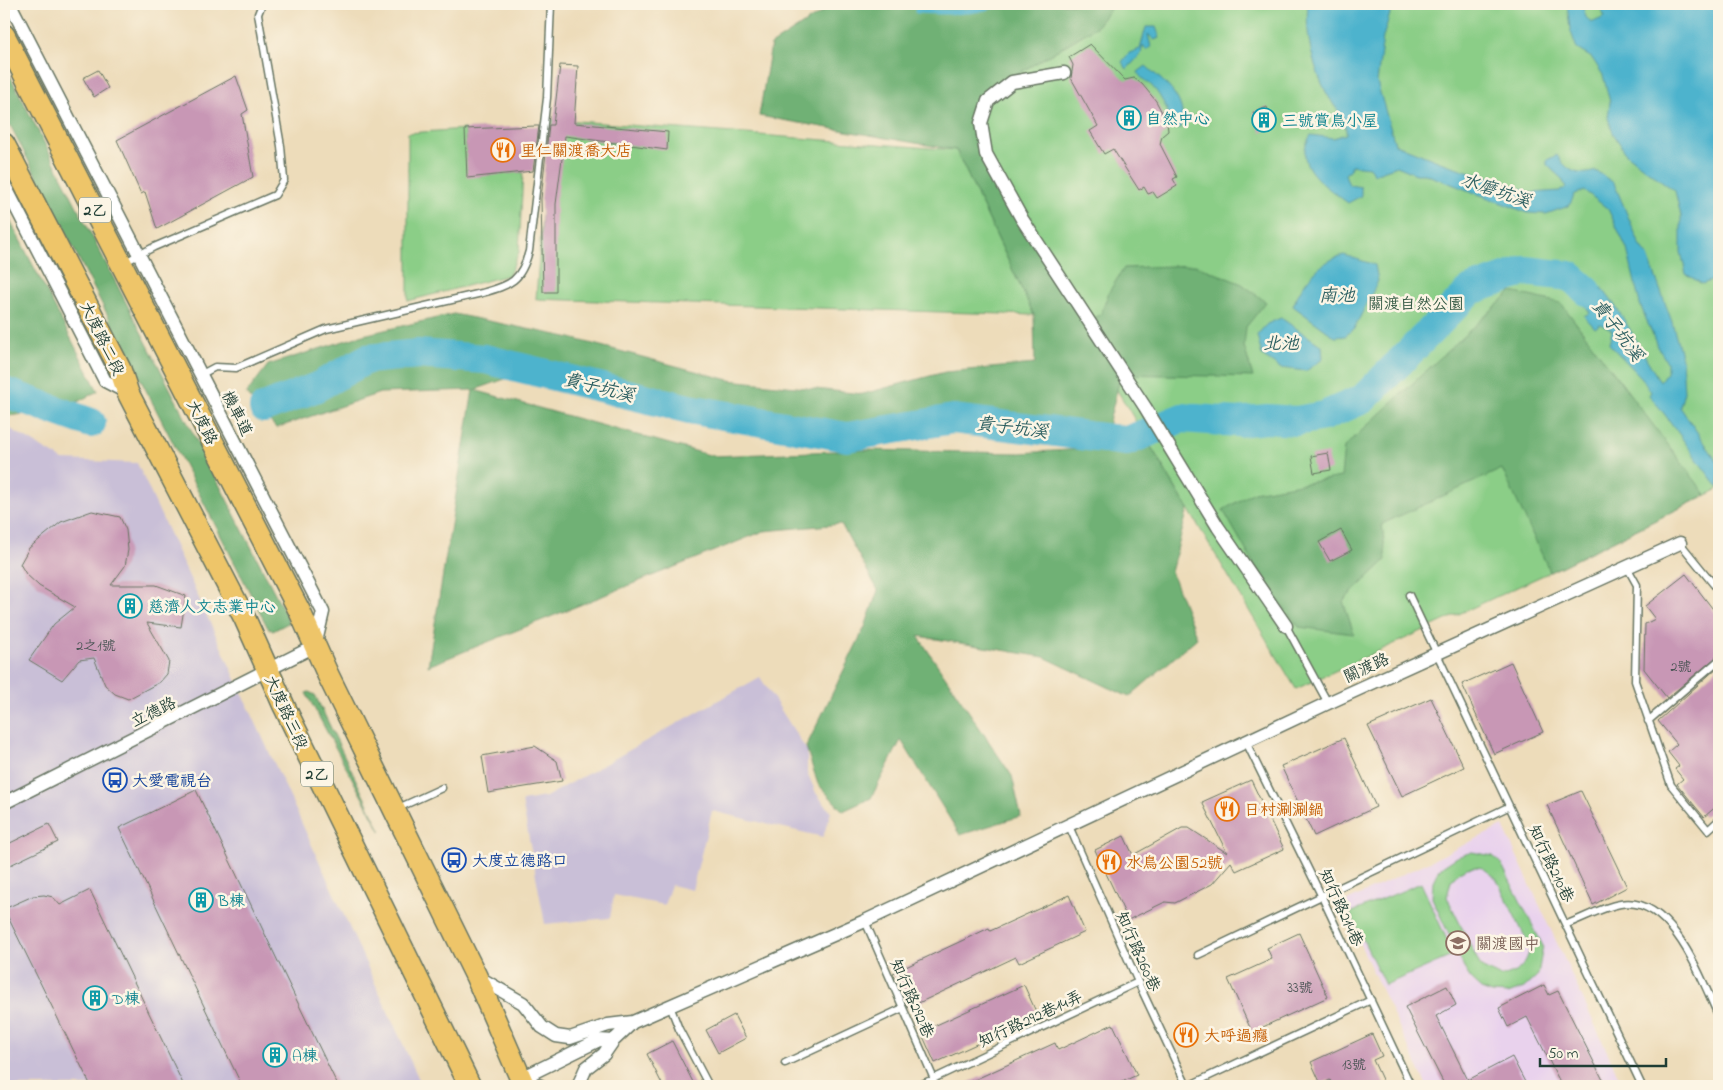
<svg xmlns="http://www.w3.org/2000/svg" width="1723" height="1090" viewBox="0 0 1723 1090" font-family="'Indie Flower','LXGW WenKai TC',sans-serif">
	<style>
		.built { fill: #e9d2ed }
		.industrial { fill: #c9bfd7 }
		.green { fill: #8bce87; stroke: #55865e; fill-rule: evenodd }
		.forest { fill: #70b174; stroke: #487754 }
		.water { fill: #4eb3cd; stroke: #367880 }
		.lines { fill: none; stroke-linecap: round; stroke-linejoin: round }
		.stream { stroke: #4eb3cd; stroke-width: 5 }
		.river { stroke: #4eb3cd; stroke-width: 30 }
		.building { fill: #c897b5 }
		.lane-casing { stroke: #677563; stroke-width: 9 }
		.street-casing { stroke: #677563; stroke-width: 15 }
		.primary-casing { stroke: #677563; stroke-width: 24 }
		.lane { stroke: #fff; stroke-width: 6 }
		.street { stroke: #fff; stroke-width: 12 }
		.primary { stroke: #eec569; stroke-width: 21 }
		.labels { text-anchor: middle; stroke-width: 5; stroke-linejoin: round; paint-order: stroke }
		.number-label { font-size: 14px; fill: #495454 }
		.shield { fill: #fcf5e5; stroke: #617469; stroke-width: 1 }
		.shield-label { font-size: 15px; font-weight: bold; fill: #1f3d34 }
		.culture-label { font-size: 16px; fill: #0d838f; stroke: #fcf5e5; text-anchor: start }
		.food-label { font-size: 16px; fill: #c56008; stroke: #fcf5e5; text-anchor: start }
		.park-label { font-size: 16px; fill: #355a45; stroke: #fcf5e5 }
		.street-label { font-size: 16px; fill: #1f3d34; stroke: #fcf5e5 }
		.transit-label { font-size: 16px; fill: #164399; stroke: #fcf5e5; text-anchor: start }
		.education-label { font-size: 16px; fill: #785e54; stroke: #fcf5e5; text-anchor: start }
		.water-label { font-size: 18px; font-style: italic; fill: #2d6062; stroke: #fcf5e5 }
	</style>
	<rect width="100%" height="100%" fill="#fcf5e5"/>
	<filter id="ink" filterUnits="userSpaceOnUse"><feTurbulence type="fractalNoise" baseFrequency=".02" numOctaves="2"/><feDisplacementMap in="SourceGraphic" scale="10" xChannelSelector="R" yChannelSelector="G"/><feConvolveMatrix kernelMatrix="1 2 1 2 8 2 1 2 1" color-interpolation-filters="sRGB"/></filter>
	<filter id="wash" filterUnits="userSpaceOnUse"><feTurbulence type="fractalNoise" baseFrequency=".0096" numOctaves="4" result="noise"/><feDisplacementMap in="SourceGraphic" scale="20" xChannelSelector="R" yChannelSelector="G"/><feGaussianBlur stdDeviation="1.12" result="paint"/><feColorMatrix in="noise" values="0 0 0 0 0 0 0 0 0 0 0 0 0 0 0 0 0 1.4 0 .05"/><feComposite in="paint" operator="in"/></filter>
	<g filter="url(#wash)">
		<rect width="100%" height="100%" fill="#eddcba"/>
		<path class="built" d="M1503,826L1623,1086H1427L1341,904Z"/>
		<path class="industrial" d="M4,425L63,460L137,463L422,1086H4Z
			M760,677L807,751V772L816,793L831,812L823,837L712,811L692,890L671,885L664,905L614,895L610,918L545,924L522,801L546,797Z"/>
		<path class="green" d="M886,4H1719V489L1550,572L1296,689Z
			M549,119L956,150L1034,315L536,299Z
			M465,129L468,177L523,172L519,252L509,275L408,301V133Z
			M1472,852L1493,856L1501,863L1543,946L1538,975L1524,988L1508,994L1492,993L1481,989L1469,978L1432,898L1433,881L1439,869L1457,857ZM1475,867L1483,868L1496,878L1530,947C1527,964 1519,973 1501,977L1481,967L1447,897L1451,881L1459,872L1467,868Z
			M1421,883L1454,955L1385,985L1350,913Z"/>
		<path class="forest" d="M823,4H1114L1096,27L1021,72L983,103L969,123L1084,323L1101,314L1109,292L1124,268L1195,265L1242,284L1266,302L1246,327L1244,346L1253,377L1121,374L1107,430L939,415L838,424L687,402L553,362L474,390L713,456L862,450L1020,453L1150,445L1188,509L1171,572L1197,638L1129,697L1044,657L918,636L1012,776L1021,816L960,835L901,740L871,798L843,811L818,784L806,747L865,627L878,590L841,524L764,531L428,666L473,390L380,393L276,428L246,394L268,365L363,335L454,314L567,337L729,380L863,394L945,372L1035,364L1034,315L956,150L759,116L771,45L825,10Z
			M4,64L287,617L288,623L273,631L268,628L4,113Z
			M4,209L98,391L64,409L8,416L4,414Z
			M1511,292L1561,303L1706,495L1550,572L1502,469L1382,524L1386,560L1343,601L1354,634L1299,627L1267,587L1223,510L1254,492L1341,477L1344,447Z
			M309,692L315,695L381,832L306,693Z"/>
		<path class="water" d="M1308,4H1393L1383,37L1377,82L1395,144L1440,162L1479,175L1495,178L1531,193L1560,191L1566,188L1562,179L1547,165V160L1557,155C1567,171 1578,177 1596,171L1614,183L1640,245L1648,256L1672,322L1682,359L1684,392L1680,407L1719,464V488C1694,458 1675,425 1649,395L1651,392L1642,378L1609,344L1612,330L1600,324L1595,328L1584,316L1590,313L1577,292L1564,287L1552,273C1559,270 1566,266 1574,268C1608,276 1641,354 1660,381L1667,373V362L1657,346L1640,304L1627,249L1608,209L1585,191L1575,194L1569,206L1546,214L1528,213L1425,174H1416L1397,166L1374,174L1369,167L1351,165V169L1345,174L1349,185L1361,187V196L1348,203C1327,187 1290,166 1311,135L1333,138L1346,134C1348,118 1331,104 1325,90C1312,63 1305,33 1308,4Z
			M1567,4H1582L1586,17L1591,23L1605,17L1597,4H1719V275L1714,280L1702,284L1686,274L1681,252V216L1675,191L1627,155L1613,133L1608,118L1610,102L1603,75L1592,58L1577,49L1570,29Z
			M1146,27H1156L1160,38L1154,40L1148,34L1151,47L1146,50L1143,45L1141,54L1127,69L1122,62L1129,53L1140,49Z
			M1146,66C1166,84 1188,99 1181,128L1177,129C1168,115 1164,99 1152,86C1147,81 1140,79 1138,72Z
			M1344,255L1375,265L1378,281L1354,329L1345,336L1335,337L1293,306C1302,283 1319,261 1344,255Z
			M1281,318L1322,346L1323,359L1306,371L1280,368L1262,356L1257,335L1267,324Z"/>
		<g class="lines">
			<path class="stream" d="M917,11C946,13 972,13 1000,4"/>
			<path class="river" d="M4,392L91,423
				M264,408L317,387L367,359L418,354L485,359L689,409L847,437L953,419L1127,441L1182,418L1237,422L1267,419L1296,421L1324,416L1363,399L1471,290L1525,271L1570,276L1587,291"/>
		</g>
		<g id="blocks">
			<path class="building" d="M1090,44L1125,80L1134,78L1142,84L1156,101L1167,122L1168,131L1162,136L1160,144L1177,177L1173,179L1177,186L1157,198L1153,192L1148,194L1144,187L1139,190L1113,149L1104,154L1090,131L1098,126L1071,78L1073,65L1069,57Z
				M560,65L578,66L574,123L668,132L667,150L565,136L556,204V292H543L541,199L549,125H553Z
				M98,70L108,88L94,97L83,78Z
				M236,76L248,110L242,114L253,177L157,229L145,192L141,194L117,140Z
				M1267,107L1274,127L1261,132L1253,112Z
				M536,126H539L533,171L467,178L465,129Z
				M1328,453L1331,470L1314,473L1311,456Z
				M92,511L120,517L126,530L128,550L125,566L111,585H156L186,596L181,627L147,623L169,661L167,674L160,682L128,699L115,694L105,685L94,658L79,660L62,680L29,660L54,624L75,607L39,586L26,574L20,564L29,548L61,522Z
				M1341,530L1352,550L1330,561L1319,542Z
				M1686,574L1719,617V655L1667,698L1644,669L1645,624L1655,619L1645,606Z
				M1511,662L1543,732L1494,754L1462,684Z
				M1719,666V804L1704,817L1677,784L1683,779L1675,769L1679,766L1668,752L1677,744L1658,721Z
				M1431,698L1464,767L1402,796L1368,726Z
				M1344,738L1376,807L1314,836L1281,766Z
				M535,746L557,761L562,781L488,793L482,756Z
				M1251,780L1284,849L1236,871L1231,862L1212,884L1175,903L1165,902L1128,920L1095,850L1124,836L1133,855L1182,828H1189L1227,853L1202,802Z
				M196,790L284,974L338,1086H242L212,1023L119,828Z
				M1581,791L1627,887L1593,905L1547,805Z
				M49,824L58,842L4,868V846Z
				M90,890L184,1086H91L4,909L33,896L44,895L53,897L60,905Z
				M1069,895L1085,932L1019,963L1016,957L908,1008L893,973L989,928L990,931Z
				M1299,933L1328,997L1252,1032L1228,979L1272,959L1267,948Z
				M1024,985L1038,1016L935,1063L921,1032Z
				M1544,985L1549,995L1558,991L1606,1086H1562L1527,1017L1508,1027L1499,1008Z
				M1447,986L1456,1005L1436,1016L1468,1080L1512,1057L1527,1086H1445L1405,1007Z
				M734,1015L746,1038L718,1053L706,1030Z
				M1113,1024L1137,1075L1113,1086H961L1055,1043L1058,1050Z
				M1372,1034L1382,1056L1373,1060L1385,1086H1333L1330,1080L1321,1084L1311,1062Z
				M672,1041L695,1086H663L647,1054Z"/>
		</g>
	</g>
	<g filter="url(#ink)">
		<use href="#blocks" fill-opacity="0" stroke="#677563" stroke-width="1"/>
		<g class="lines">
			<g class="lane-casing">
				<path id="lane" d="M123,263L154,247L275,195L284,180L281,146L258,14L262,4
					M200,375L215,367L236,368L326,329L482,293C511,285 521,281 529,251L547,98L551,4
					M1680,543L1719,591
					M1627,567L1637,585L1635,681L1671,785L1708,830L1719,820
					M1409,595L1642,1086
					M1286,626L1328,703
					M1648,721L1719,660
					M1246,742L1322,897L1411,1086
					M396,809L442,788
					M1069,826L1138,982L1187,1086
					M865,921L937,1086
					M1567,924C1584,918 1602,907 1620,904C1672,894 1702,981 1719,1017
					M1198,955L1508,807
					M670,1006L679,1029L709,1086
					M785,1063L903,1008
					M918,1086L1138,982
					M1188,1086L1371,1000"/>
			</g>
			<g class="street-casing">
				<path id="street" d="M1064,73L1012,82L988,101L981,123L986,154L1022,219L1145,407L1218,527L1286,626
					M4,184L105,381L128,393
					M4,803L315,646L323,612L10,4
					M478,977L523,1003L542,1027L556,1036L570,1038L608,1025L633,1022L865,921L1328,703L1680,543
					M520,1079L599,1040L613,1041
					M520,1079L541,1086
					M578,1086L586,1068L604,1054L613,1041L633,1022"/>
			</g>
			<g class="primary-casing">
				<path id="primary" d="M4,35L300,612L328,675L476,976L524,1086
					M4,144L120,369L128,393L245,619L284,706L470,1086"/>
			</g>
			<use href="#lane" class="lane"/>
			<use href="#street" class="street"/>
			<use href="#primary" class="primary"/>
		</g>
	</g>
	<defs>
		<g id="building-ring" transform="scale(1.25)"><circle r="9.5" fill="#fcf5e5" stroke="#0f9aa8" stroke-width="1.5"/><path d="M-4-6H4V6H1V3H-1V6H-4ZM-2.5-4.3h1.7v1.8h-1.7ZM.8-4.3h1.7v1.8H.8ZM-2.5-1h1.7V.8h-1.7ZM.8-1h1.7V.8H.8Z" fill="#0f9aa8"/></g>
		<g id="restaurant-ring" transform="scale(1.25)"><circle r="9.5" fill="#fcf5e5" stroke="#e8710a" stroke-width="1.5"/><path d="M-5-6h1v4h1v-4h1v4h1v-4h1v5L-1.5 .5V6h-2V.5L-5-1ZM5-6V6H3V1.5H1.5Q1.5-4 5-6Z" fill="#e8710a"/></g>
		<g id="bus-ring" transform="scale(1.25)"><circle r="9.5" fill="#fcf5e5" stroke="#1a4fb4" stroke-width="1.5"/><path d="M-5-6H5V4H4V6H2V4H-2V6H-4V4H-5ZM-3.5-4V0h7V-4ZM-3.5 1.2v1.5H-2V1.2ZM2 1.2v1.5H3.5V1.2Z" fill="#1a4fb4"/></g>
		<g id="school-ring" transform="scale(1.25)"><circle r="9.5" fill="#fcf5e5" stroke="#8d6e63" stroke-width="1.5"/><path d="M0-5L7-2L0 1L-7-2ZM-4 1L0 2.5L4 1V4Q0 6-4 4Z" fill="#8d6e63"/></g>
	</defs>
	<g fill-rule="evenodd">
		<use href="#building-ring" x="1129" y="118"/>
		<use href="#building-ring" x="1264" y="120"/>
		<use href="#restaurant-ring" x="503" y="150"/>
		<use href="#building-ring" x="130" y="606"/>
		<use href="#bus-ring" x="115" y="780"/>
		<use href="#restaurant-ring" x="1227" y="809"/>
		<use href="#bus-ring" x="454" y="860"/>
		<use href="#restaurant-ring" x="1109" y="862"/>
		<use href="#building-ring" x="201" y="900"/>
		<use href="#school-ring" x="1458" y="943"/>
		<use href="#building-ring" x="95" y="998"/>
		<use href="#restaurant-ring" x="1186" y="1035"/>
		<use href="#building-ring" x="275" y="1055"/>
	</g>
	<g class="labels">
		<g class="number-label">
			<text x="96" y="650">2之1號</text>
			<text x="1681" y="671">2號</text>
			<text x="1300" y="992">33號</text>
			<text x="1354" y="1069">13號</text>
		</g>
		<g class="shield">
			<rect x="79" y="197.5" width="32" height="25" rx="4"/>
			<rect x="301" y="761.5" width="32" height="25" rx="4"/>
		</g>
		<g class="shield-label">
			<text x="95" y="215">2乙</text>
			<text x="317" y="779">2乙</text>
		</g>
		<g class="culture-label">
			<text x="1146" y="124">自然中心</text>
			<text x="1282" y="126">三號賞鳥小屋</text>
			<text x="148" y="612">慈濟人文志業中心</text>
			<text x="218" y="906">B棟</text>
			<text x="112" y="1004">D棟</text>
			<text x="292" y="1061">A棟</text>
		</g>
		<g class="food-label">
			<text x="520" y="156">里仁關渡喬大店</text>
			<text x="1244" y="815">日村涮涮鍋</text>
			<text x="1126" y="868">水鳥公園52號</text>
			<text x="1204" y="1041">大呼過癮</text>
		</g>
		<g class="park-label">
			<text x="1416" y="309">關渡自然公園</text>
		</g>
		<g class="street-label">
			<text transform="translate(103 338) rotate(64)" y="6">大度路二段</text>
			<text transform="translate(238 413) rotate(63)" y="6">機車道</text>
			<text transform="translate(203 422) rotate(63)" y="6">大度路</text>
			<text transform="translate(1366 667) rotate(-25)" y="6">關渡路</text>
			<text transform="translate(153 711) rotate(-26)" y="6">立德路</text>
			<text transform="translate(287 712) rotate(65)" y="6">大度路三段</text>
			<text transform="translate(1552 863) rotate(64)" y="6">知行路210巷</text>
			<text transform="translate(1342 907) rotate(65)" y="6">知行路214巷</text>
			<text transform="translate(1139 951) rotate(66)" y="6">知行路260巷</text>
			<text transform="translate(913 998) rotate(66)" y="6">知行路292巷</text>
			<text transform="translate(1030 1018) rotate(-25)" y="6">知行路292巷14弄</text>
		</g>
		<g class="transit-label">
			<text x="132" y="786">大愛電視台</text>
			<text x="472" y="866">大度立德路口</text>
		</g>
		<g class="education-label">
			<text x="1476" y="949">關渡國中</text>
		</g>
		<g class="water-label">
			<text transform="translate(1496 190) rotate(19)" y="6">水磨坑溪</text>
			<text x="1337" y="301">南池</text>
			<text transform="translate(1618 330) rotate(53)" y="6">貴子坑溪</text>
			<text x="1281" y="349">北池</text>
			<text transform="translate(599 387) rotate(14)" y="6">貴子坑溪</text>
			<text transform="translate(1012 427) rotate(7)" y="6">貴子坑溪</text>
		</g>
	</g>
	<rect width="1723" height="1090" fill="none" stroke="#fcf5e5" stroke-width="20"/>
	<path d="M1540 1058v8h126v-8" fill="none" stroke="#1f3d34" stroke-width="2.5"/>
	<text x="1548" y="1058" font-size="15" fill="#1f3d34" stroke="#fcf5e5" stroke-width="4" paint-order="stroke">50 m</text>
</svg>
